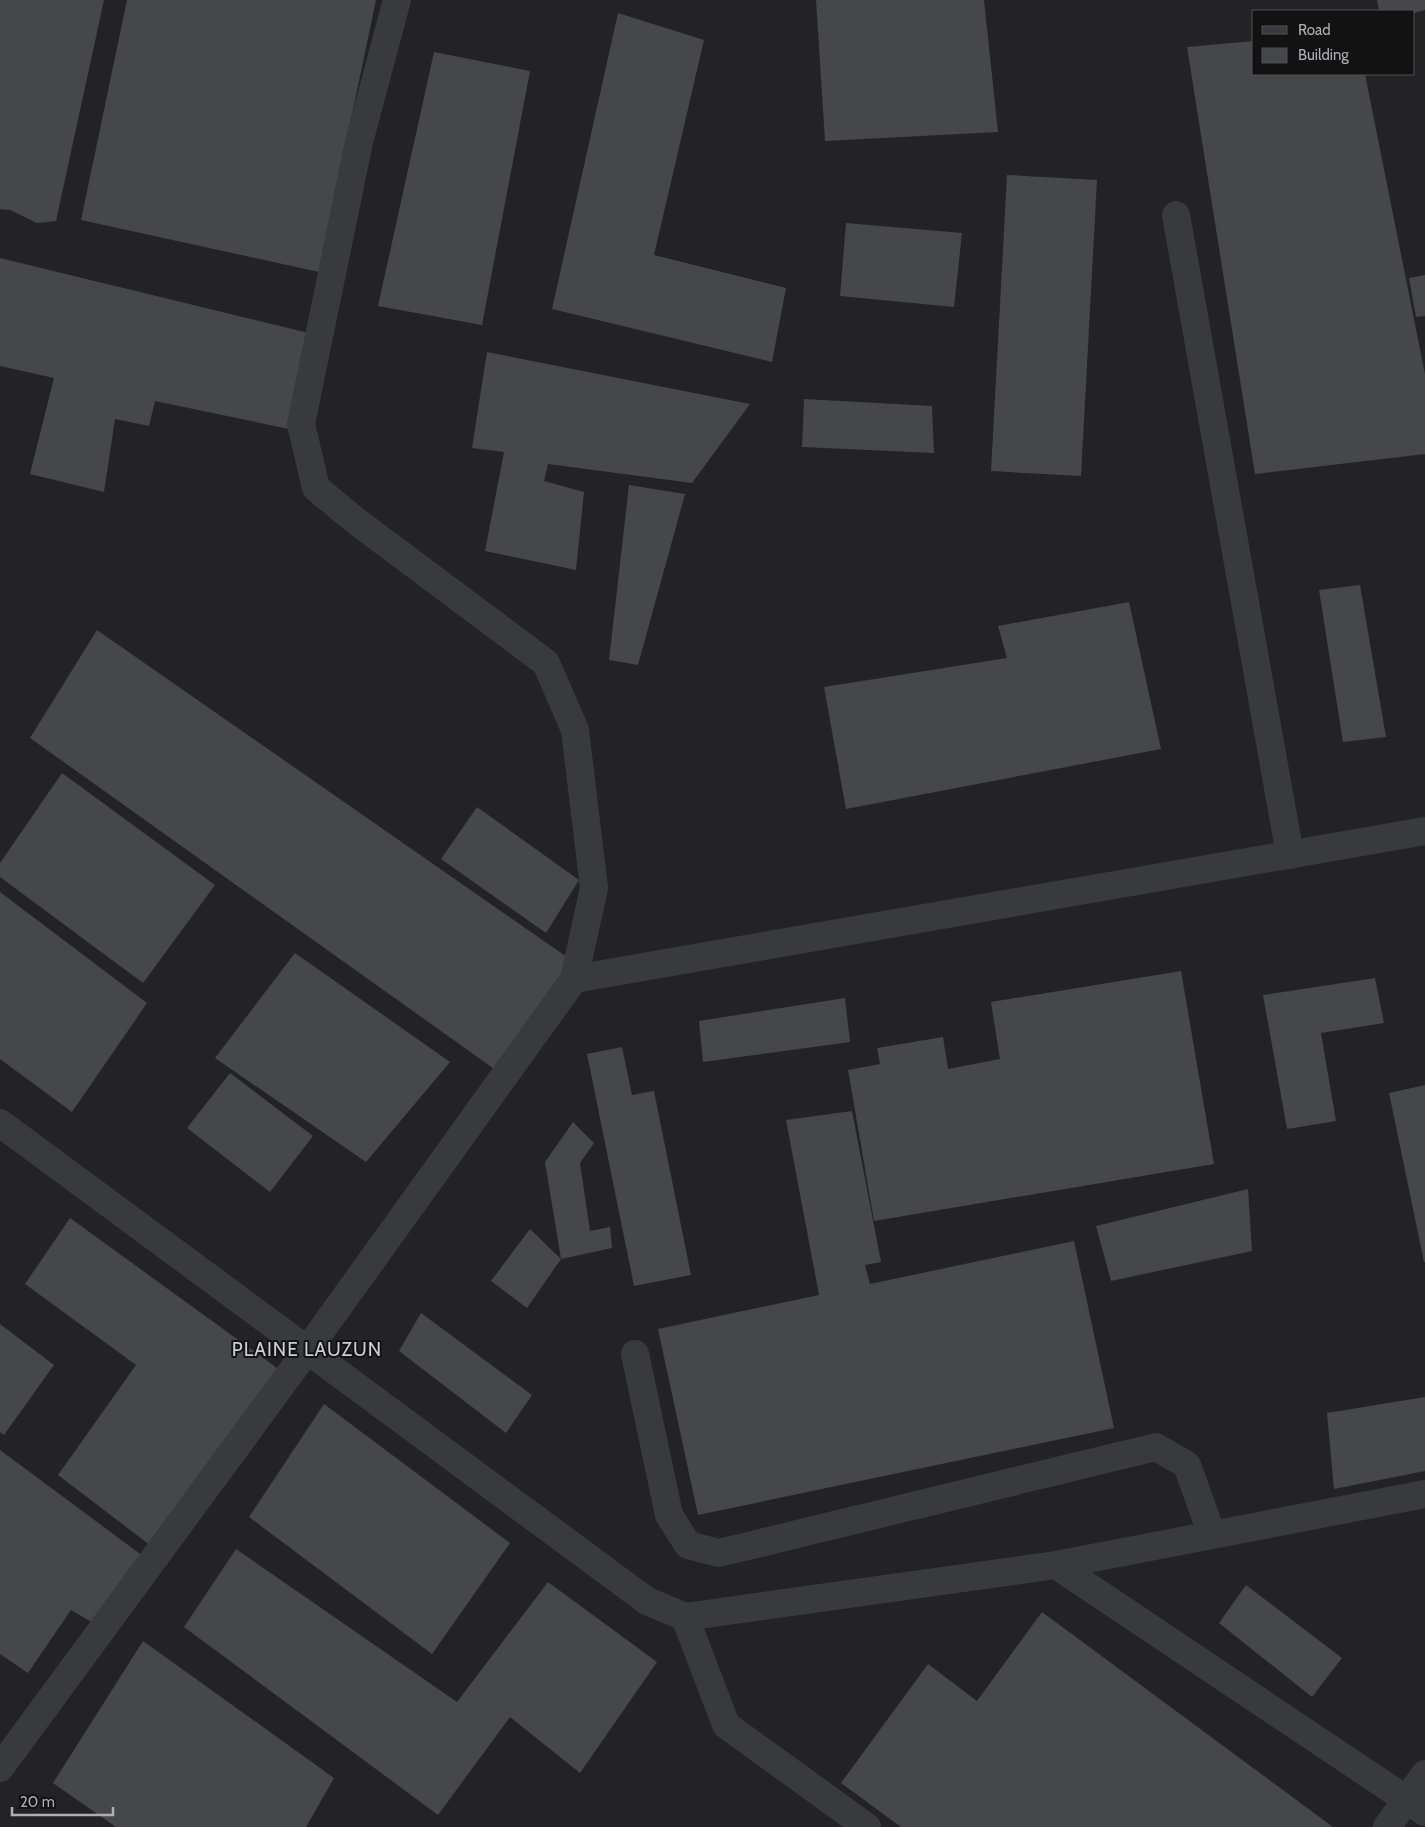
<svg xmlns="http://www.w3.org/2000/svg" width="1425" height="1827" viewBox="0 0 1425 1827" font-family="Cabin,sans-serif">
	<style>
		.built { fill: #232325; fill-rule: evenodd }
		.building { fill: #46474a }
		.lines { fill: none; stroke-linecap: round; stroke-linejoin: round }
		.minor { stroke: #383a3d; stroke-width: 28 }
		.labels { text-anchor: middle; stroke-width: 4; stroke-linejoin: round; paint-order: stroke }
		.quarter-label { font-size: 19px; letter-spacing: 1px; fill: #cbced3; stroke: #121213 }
	</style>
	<rect width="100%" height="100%" fill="#171718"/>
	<path class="built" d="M0,0H1425V1827H0ZM1254,11H1414V74H1254Z"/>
	<path class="building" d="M0,0H104L56,221L37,223L10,210L0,209Z
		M127,0H376L319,272L81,220Z
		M816,0H984L998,132L825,141Z
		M1377,0H1425V10L1414,13V11H1379Z
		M618,13L704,40L654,255L786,288L772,362L552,309Z
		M1254,41V74H1365L1425,374V454L1255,474L1187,47Z
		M434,52L530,71L482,325L378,306Z
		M1007,175L1097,180L1081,476L991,471Z
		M846,223L962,233L954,307L840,296Z
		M0,258L313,334L294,430L155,401L149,426L115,419L104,492L30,474L54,378L0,366Z
		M1425,275V316L1416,317L1409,278Z
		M487,352L750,404L692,483L548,464L544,481L584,492L576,570L485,551L504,452L472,448Z
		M804,399L932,406L934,453L802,447Z
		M629,485L685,494L638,665L609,660Z
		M1360,585L1386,737L1343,742L1319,590Z
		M1129,602L1161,749L846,809L824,687L1007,658L998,626Z
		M97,630L574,962L497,1071L30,738Z
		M62,773L215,885L143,983L0,877V863Z
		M477,807L579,880L546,933L441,859Z
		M0,892L147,1003L72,1112L0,1059Z
		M295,953L450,1062L366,1162L215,1058Z
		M1181,971L1214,1164L874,1221L848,1070L880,1064L877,1048L943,1037L948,1069L1000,1059L991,1002Z
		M1375,978L1384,1023L1321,1033L1336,1121L1287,1129L1263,995Z
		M845,998L850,1042L703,1062L699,1021Z
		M622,1047L632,1095L654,1091L691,1275L634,1286L587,1054Z
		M230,1073L313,1136L270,1192L187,1128Z
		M1425,1085V1262H1424L1389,1093Z
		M852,1111L881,1262L865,1265L870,1284L1074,1241L1114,1428L698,1515L658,1329L819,1295L786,1120Z
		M573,1122L594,1143L580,1163L590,1231L610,1227L612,1248L561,1259L545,1162Z
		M1248,1189L1252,1251L1111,1281L1096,1226Z
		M70,1218L288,1376L159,1552L58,1475L136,1365L25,1284Z
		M530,1229L561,1259L527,1308L491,1281Z
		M421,1313L532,1395L506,1433L399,1351Z
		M0,1324L54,1365L4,1435L0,1432Z
		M1425,1397V1471L1334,1489L1327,1413Z
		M324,1404L510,1543L432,1654L249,1517Z
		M0,1450L151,1562L102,1628L71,1610L28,1673L0,1654Z
		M236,1549L457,1702L548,1582L657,1662L580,1773L510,1717L438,1815L184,1627Z
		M1246,1585L1342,1658L1312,1697L1219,1623Z
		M1042,1612L1333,1827H901L841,1783L928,1664L977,1701Z
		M143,1641L334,1778L306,1827H116L53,1783Z"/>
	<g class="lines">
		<path class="minor" d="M1176,215L1290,855
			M574,979L1425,831
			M0,1123L647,1601L685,1617L1056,1565L1425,1494
			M635,1354L669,1515L688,1545L719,1553L1156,1447L1187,1465L1212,1535
			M1056,1565L1425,1812
			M685,1617L726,1725L867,1827
			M0,1768L308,1349L574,979L594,888L575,730L546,663L356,521L316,488L301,424L359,142L397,0
			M1387,1827L1425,1774"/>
	</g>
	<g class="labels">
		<g class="quarter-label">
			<text x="307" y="1356">PLAINE LAUZUN</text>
		</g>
	</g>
	<rect x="1252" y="10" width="162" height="65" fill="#121213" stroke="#4f5154"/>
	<rect x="1262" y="26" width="25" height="8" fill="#383a3d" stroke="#4f5154"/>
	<text x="1298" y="35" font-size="15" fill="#aab0b6">Road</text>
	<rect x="1262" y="48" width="25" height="15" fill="#46474a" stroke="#4f5154"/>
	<text x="1298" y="60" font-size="15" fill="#aab0b6">Building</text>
	<path d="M12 1807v8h101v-8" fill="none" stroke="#aab0b6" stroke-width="2.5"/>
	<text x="20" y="1807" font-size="15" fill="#aab0b6" stroke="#121213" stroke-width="4" paint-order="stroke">20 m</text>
</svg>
